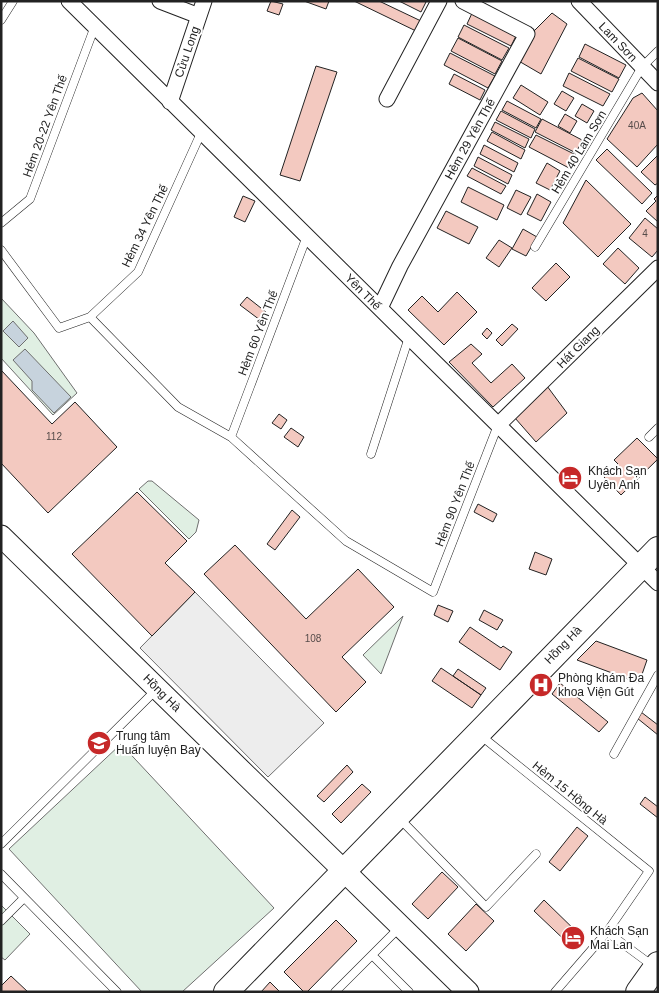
<svg xmlns="http://www.w3.org/2000/svg" width="659" height="993" viewBox="0 0 659 993" font-family="Helvetica,sans-serif">
	<style>
		.green { fill: #e0efe3; stroke: #6f6f6f }
		.parking { fill: #ededed; stroke: #6f6f6f }
		.water { fill: #c7d3dd; stroke: #6f6f6f }
		.building { fill: #f3c9c0; stroke: #222 }
		.lines { fill: none; stroke-linecap: round; stroke-linejoin: round }
		.lane-casing { stroke: #222; stroke-width: 9 }
		.street-casing { stroke: #222; stroke-width: 17 }
		.secondary-casing { stroke: #222; stroke-width: 23 }
		.primary-casing { stroke: #222; stroke-width: 26 }
		.lane { stroke: #fff; stroke-width: 8 }
		.street { stroke: #fff; stroke-width: 15 }
		.secondary { stroke: #fff; stroke-width: 21 }
		.primary { stroke: #fff; stroke-width: 24 }
		.labels { text-anchor: middle; stroke-width: 4; stroke-linejoin: round; paint-order: stroke }
		.number-label { font-size: 10px; fill: #564c4a }
		.street-label { font-size: 12px; fill: #222; stroke: #fff }
		.poi-label { font-size: 12px; fill: #222; stroke: #fff; text-anchor: start }
	</style>
	<rect width="100%" height="100%" fill="#fff"/>
	<path class="green" d="M1,298L34,333L77,393L53,415L1,358Z
		M148,481H152L199,520L196,532L189,539L139,489Z
		M403,616L381,674L363,655Z
		M121,744L274,908L182,992H142L9,849Z
		M1,905L30,934L5,960L1,957Z"/>
	<path class="parking" d="M195,592L324,723L268,777L140,648Z"/>
	<path class="water" d="M13,321L28,338L19,347L3,331Z
		M25,349L71,397L54,413L32,390V381L13,360Z"/>
	<path class="building" d="M271,1L283,4L279,15L267,11Z
		M304,1H329L326,9Z
		M354,1H379L421,21L416,31Z
		M399,1H423L426,2L421,12Z
		M473,11L517,34L511,46L467,24Z
		M552,13L567,24L541,74L517,60L531,34Z
		M464,25L509,48L502,60L458,37Z
		M458,38L502,61L495,74L451,51Z
		M585,44L626,65L619,78L579,57Z
		M450,53L495,76L488,88L444,65Z
		M578,58L619,79L612,92L571,71Z
		M316,66L337,72L300,181L280,175Z
		M569,73L610,94L603,106L563,86Z
		M454,74L485,90L480,100L449,84Z
		M521,85L548,102L540,115L513,98Z
		M562,91L574,98L566,111L554,104Z
		M642,93L658,111V144L637,167L607,139L633,98Z
		M507,101L541,119L536,128L502,110Z
		M582,104L594,111L587,123L575,116Z
		M501,111L535,129L531,138L496,120Z
		M565,114L577,121L570,133L558,126Z
		M542,119L582,140L576,153L535,132Z
		M495,122L529,139L525,148L491,130Z
		M492,132L525,150L521,159L487,141Z
		M536,135L576,155L569,168L529,147Z
		M484,145L518,163L514,172L480,154Z
		M607,149L652,193L642,204L596,160Z
		M658,155V183L655,185L641,172Z
		M478,157L512,175L508,184L474,166Z
		M547,163L560,171L550,190L536,183Z
		M472,168L506,186L501,194L467,176Z
		M586,180L631,224L598,257L563,223Z
		M468,187L504,205L497,220L461,202Z
		M516,190L531,197L521,215L507,208Z
		M537,194L551,202L541,221L527,214Z
		M658,195V222L646,211L656,201L654,199Z
		M243,196L255,201L245,222L234,217Z
		M446,211L478,227L469,244L437,228Z
		M645,218L658,229V250L652,257L629,238Z
		M523,229L537,237L526,256L512,249Z
		M499,240L512,248L499,267L486,258Z
		M618,248L639,268L625,284L603,264Z
		M556,263L570,277L546,301L532,288Z
		M457,292L477,312L444,345L408,310L422,296L438,312Z
		M247,297L266,312L260,320L240,305Z
		M512,324L518,329L502,346L496,340Z
		M487,328L492,333L487,339L482,334Z
		M471,344L482,354L472,363L491,383L512,364L525,378L493,407L449,362Z
		M1,370L52,424L75,402L117,447L48,513L1,463Z
		M547,386L567,413L536,442L515,418Z
		M279,414L287,420L281,429L272,423Z
		M291,428L304,437L298,447L284,437Z
		M637,438L658,459L621,495L604,477L618,464L614,460Z
		M137,492L187,541L165,563L195,592L152,636L72,554Z
		M478,504L497,514L493,522L474,512Z
		M292,510L300,517L275,550L267,544Z
		M235,545L306,619L358,569L394,607L342,657L366,682L336,712L204,574Z
		M535,552L552,559L546,575L529,569Z
		M438,605L453,611L448,622L434,615Z
		M484,610L503,620L497,630L479,620Z
		M470,627L501,648L503,646L512,652L500,670L459,642Z
		M596,641L647,660L639,683L577,660Z
		M441,668L481,695L472,708L432,681Z
		M458,669L486,688L481,695L453,676Z
		M560,683L608,722L599,732L552,694Z
		M641,712L658,725V735L637,718Z
		M347,765L353,772L324,802L317,796Z
		M362,784L371,792L341,823L332,814Z
		M645,797L658,807V818L640,804Z
		M577,827L588,836L560,871L549,862Z
		M442,872L458,887L428,919L412,904Z
		M544,900L583,938L573,948L534,911Z
		M476,904L494,921L466,951L448,934Z
		M336,920L357,941L307,992H304L284,972Z
		M11,976L28,992H1V986Z
		M270,982L280,992H261Z"/>
	<g class="lines">
		<g class="lane-casing">
			<path id="lane" d="M1,20L13,1
				M1,223L30,199L95,26
				M535,247L642,67L658,51
				M1,250L59,328L90,317L138,272L201,133
				M90,317L178,407L231,437L346,541L433,592L498,425
				M231,437L307,236
				M649,437L658,428
				M371,454L409,337
				M480,735L649,871L607,932L555,992
				M614,754L658,675
				M399,818L486,907L536,854
				M1,844L156,690
				M1,874L117,992
				M1,921L24,898
				M607,932L653,966
				M372,955L409,992
				M335,992L400,927"/>
		</g>
		<g class="street-casing">
			<path id="street" d="M69,1L658,583
				M160,1L199,16
				M579,1L658,83
				M387,99L439,1
				M170,102L204,1
				M380,308L400,266L527,34L463,1
				M498,425L658,268"/>
		</g>
		<g class="secondary-casing">
			<path id="secondary" d="M1,536L468,992"/>
		</g>
		<g class="primary-casing">
			<path id="primary" d="M226,992L658,549
				M638,992L658,964"/>
		</g>
		<use href="#lane" class="lane"/>
		<use href="#street" class="street"/>
		<use href="#secondary" class="secondary"/>
		<use href="#primary" class="primary"/>
	</g>
	<defs>
		<g id="hotel-disc" transform="scale(1.25)"><circle r="9.5" fill="#c62828" stroke="#fff"/><path d="M-6-4.5h1.5V1H6V5H4.5V3h-9V5H-6ZM-4 0a1.8 1.8 0 1 1 3.6 0ZM.5 0V-2.5h3Q6-2.5 6 0Z" fill="#fff"/></g>
		<g id="hospital-disc" transform="scale(1.25)"><circle r="9.5" fill="#c62828" stroke="#fff"/><path d="M-5-5h3v3.5h4V-5h3V5h-3V1.5h-4V5h-3Z" fill="#fff"/></g>
		<g id="university-disc" transform="scale(1.25)"><circle r="9.5" fill="#c62828" stroke="#fff"/><path d="M0-5L7-2L0 1L-7-2ZM-4 1L0 2.5L4 1V4Q0 6-4 4Z" fill="#fff"/></g>
	</defs>
	<g fill-rule="evenodd">
		<use href="#hotel-disc" x="570" y="478"/>
		<use href="#hospital-disc" x="541" y="685"/>
		<use href="#university-disc" x="99" y="743"/>
		<use href="#hotel-disc" x="573" y="938"/>
	</g>
	<g class="labels">
		<g class="number-label">
			<text x="637" y="129">40A</text>
			<text x="645" y="237">4</text>
			<text x="54" y="440">112</text>
			<text x="313" y="642">108</text>
		</g>
		<g class="street-label">
			<text transform="translate(618 42) rotate(46)" y="4">Lam Sơn</text>
			<text transform="translate(187 52) rotate(-71)" y="4">Cửu Long</text>
			<text transform="translate(45 126) rotate(-70)" y="4">Hẻm 20-22 Yên Thế</text>
			<text transform="translate(470 139) rotate(-61)" y="4">Hẻm 29 Yên Thế</text>
			<text transform="translate(579 152) rotate(-59)" y="4">Hẻm 40 Lam Sơn</text>
			<text transform="translate(145 226) rotate(-64)" y="4">Hẻm 34 Yên Thế</text>
			<text transform="translate(363 292) rotate(45)" y="4">Yên Thế</text>
			<text transform="translate(258 333) rotate(-69)" y="4">Hẻm 60 Yên Thế</text>
			<text transform="translate(578 347) rotate(-45)" y="4">Hát Giang</text>
			<text transform="translate(455 504) rotate(-69)" y="4">Hẻm 90 Yên Thế</text>
			<text transform="translate(563 645) rotate(-46)" y="4">Hồng Hà</text>
			<text transform="translate(162 693) rotate(45)" y="4">Hồng Hà</text>
			<text transform="translate(570 793) rotate(39)" y="4">Hẻm 15 Hồng Hà</text>
		</g>
		<g class="poi-label">
			<text x="588" y="475">Khách Sạn<tspan x="588" dy="14">Uyên Anh</tspan></text>
			<text x="558" y="682">Phòng khám Đa<tspan x="558" dy="14">khoa Viện Gút</tspan></text>
			<text x="116" y="740">Trung tâm<tspan x="116" dy="14">Huấn luyện Bay</tspan></text>
			<text x="590" y="935">Khách Sạn<tspan x="590" dy="14">Mai Lan</tspan></text>
		</g>
	</g>
	<rect width="659" height="993" fill="none" stroke="#222222" stroke-width="5"/>
</svg>
